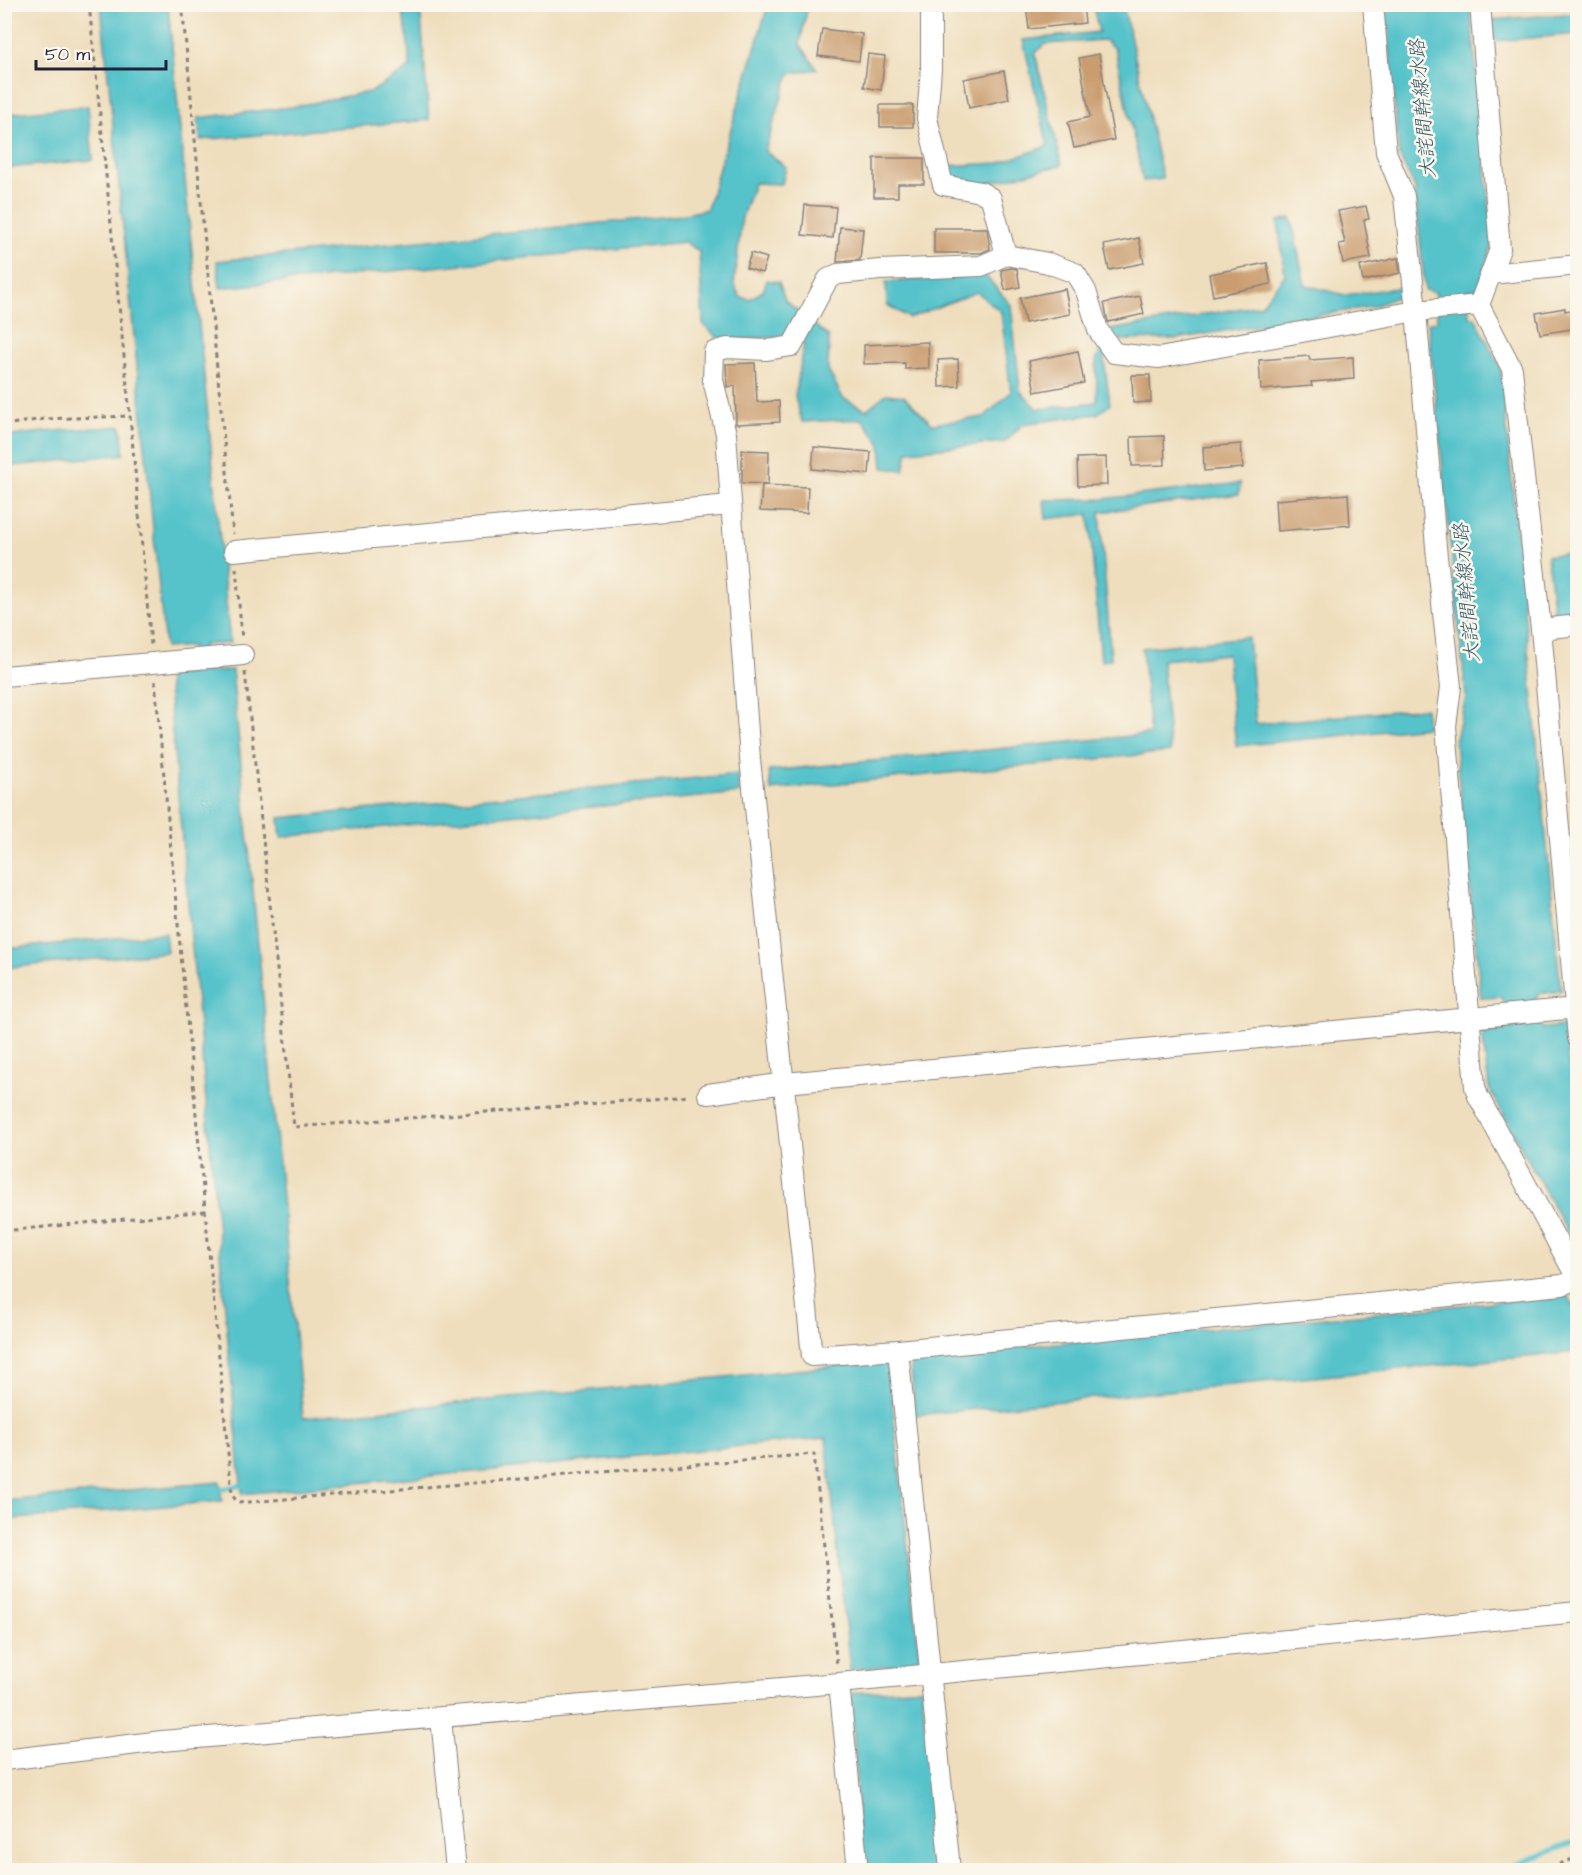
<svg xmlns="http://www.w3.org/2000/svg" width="1582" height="1875" viewBox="0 0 1582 1875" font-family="'Architects Daughter','Klee One',sans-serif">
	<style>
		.water { fill: #56c3cb; stroke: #3c7283; stroke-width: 1.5 }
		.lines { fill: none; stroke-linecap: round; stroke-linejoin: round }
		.stream { stroke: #56c3cb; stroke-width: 5 }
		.building { fill: #ca9d70 }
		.minor-casing { stroke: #88807c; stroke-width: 22 }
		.path { stroke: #88807c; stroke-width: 3; stroke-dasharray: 4.5 4.5; stroke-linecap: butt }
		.minor { stroke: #fff; stroke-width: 20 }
		.labels { text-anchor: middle; stroke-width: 5; stroke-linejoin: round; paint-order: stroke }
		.water-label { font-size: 20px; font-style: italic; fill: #345a6d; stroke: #fbf7ec }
	</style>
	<rect width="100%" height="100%" fill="#fbf7ec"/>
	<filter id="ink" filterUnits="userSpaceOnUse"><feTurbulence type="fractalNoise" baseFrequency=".0167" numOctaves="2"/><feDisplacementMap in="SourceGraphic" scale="12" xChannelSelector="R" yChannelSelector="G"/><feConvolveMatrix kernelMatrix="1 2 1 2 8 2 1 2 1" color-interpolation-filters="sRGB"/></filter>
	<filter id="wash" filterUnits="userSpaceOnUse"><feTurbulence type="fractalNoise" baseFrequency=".008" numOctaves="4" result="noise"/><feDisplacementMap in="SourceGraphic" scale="24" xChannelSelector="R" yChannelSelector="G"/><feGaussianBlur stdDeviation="1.35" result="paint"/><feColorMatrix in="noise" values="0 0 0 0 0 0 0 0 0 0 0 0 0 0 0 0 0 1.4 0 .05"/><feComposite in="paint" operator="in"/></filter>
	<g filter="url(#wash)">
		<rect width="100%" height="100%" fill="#efdebd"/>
		<path class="water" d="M808,4L800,44L817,69L789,74L765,151L786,167L782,184L754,183L742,217L734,284L740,297L750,299L763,291L767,280L779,282L785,300L829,337L828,370L843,398L866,410L886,394L904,396L932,424L984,417L1011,392L1001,312L977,292L909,318L887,305L886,282L985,275L1011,305L1020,391L1038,409L1097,402L1096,361L1110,330L1261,305L1285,275L1278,221L1291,218L1305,285L1345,295L1403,287V294L1375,306L1176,339L1114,340L1104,358L1110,405L1097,414L1023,424L1005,442L908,451L904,470L883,468L881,444L862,419L802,422L795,396L804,345L784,337L720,340L703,324L699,251L685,242L220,288L217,261L682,215L707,209L768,5Z
			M101,5H168L230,643L203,645L205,672L232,670L303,1418L888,1361L920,1662L850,1670L826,1438L242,1494L167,675L193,673L192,646L165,648Z
			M401,5H420L429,120L200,140L198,118L292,107L373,91L410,67L407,34Z
			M1093,5H1123L1163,179L1143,181L1115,49L1104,40L1045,44L1035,53L1062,165L984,184L950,179L946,166L999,163L1048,146L1023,40L1099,32Z
			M1386,5H1470L1493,241L1478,289L1467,290L1470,317H1475L1501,369L1561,991L1538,994L1534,1003L1505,1005L1502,997L1481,998L1455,742L1466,697L1428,323L1437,321L1436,293L1425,290L1415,188L1399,155Z
			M1577,13V34L1495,41L1493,20Z
			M88,106L93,160L5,168V114Z
			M121,426L124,454L5,467V437L42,432Z
			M1240,483L1239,494L1100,512L1111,659L1101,661L1089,514L1046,519L1044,500L1103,499Z
			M1577,552V612L1554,616L1547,556Z
			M1248,637L1256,724L1425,708L1427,727L1236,746L1227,654L1162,660L1170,752L771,790L769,771L1150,734L1142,648Z
			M738,774L740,793L281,837L279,818Z
			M165,933L167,952L5,968V949Z
			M1538,1020L1542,1028L1565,1026L1568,1063L1577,1080V1250L1489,1088L1482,1032L1504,1030L1506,1022Z
			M1568,1295L1577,1313V1352L915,1415L910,1357Z
			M220,1482L222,1501L5,1520V1501Z
			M922,1688L938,1870H863L858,1827L852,1693Z"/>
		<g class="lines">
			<path class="stream" d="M214,1491L246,1484
				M1501,1870L1578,1841"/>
		</g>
		<g id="blocks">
			<path class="building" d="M1026,4H1083L1085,23L1029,29Z
				M822,29L862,34L859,61L818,56Z
				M868,54L885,56L881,90L864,87Z
				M1099,54L1114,140L1074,148L1068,122L1090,117L1079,58Z
				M1004,71L1009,99L969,108L964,79Z
				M880,105H913V127H880Z
				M874,158H924V184H898V197H874Z
				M805,205L836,207L833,238L802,235Z
				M1366,206L1369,219L1364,220L1371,258L1343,263L1339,244L1345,243L1338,211Z
				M840,227L863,229L860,260L837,262Z
				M934,228H987L990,249L981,253H934Z
				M1139,238L1144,263L1109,270L1104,245Z
				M751,253L767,258L762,273L746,268Z
				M1398,258L1400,273L1363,281L1360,266Z
				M1267,263L1271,284L1213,296L1209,274Z
				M1011,268L1017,269L1020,287L1005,290L1001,270Z
				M1065,289L1070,314L1025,323L1020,298Z
				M1140,296L1144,314L1108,322L1104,303Z
				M1565,308V311L1578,309V328L1540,334L1536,313Z
				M928,342L929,368L905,369V363L864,364V345Z
				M1078,351L1084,383L1035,392L1029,361Z
				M1309,356L1310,360L1353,357L1354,379L1311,382L1312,386L1261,390L1259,360Z
				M958,359L959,386L939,387L938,360Z
				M755,363L757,402L779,401L780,422L736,424L735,386L727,387L726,364Z
				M1132,375H1150L1151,402L1133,403Z
				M1164,436L1165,465L1132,466L1131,437Z
				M1241,444L1243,468L1204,471L1203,447Z
				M814,447L871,452L869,474L812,469Z
				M742,450L769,451L768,484L742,483Z
				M1106,457L1107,485L1078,486L1077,458Z
				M762,485L808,487L807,513L760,511Z
				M1348,494L1350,525L1277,531L1275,500Z"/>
		</g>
	</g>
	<g filter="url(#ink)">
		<use href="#blocks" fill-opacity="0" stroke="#88807c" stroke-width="1.5"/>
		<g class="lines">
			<g class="minor-casing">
				<path id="minor" d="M931,4V69L927,118L943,185L981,192L991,198L1006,255
					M1373,4L1386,152L1404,196L1416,311L1436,547L1451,687L1446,726L1475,1087L1478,1096L1578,1280
					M1480,4L1500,249L1479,305L1512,369L1541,629L1578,1038
					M1491,274L1578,265
					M234,551L730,505
					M1541,629L1578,625
					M4,676L243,655
					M708,1094L785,1083L1576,1008
					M898,1350L1562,1285L1577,1279
					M839,1683L858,1870
					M441,1718L456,1870
					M4,1760L162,1741L839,1683L1578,1612
					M950,1870L898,1350L812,1356L750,759L726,434L713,380L714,352L727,348L767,350L792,346L828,279L838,274L880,270L981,266L1006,255L1048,263L1075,273L1086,291L1098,330L1114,353L1159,358L1416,311L1479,305"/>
			</g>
			<path class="path" d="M89,4L130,416L151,645
				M182,4L233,534
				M4,425L44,419L130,416
				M236,568L242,639
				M245,672L294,1127L690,1096
				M155,681L232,1495L238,1503L814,1454L837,1666
				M4,1231L205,1211
				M1542,1870L1578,1857"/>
			<use href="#minor" class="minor"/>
		</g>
	</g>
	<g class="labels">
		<g class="water-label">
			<text transform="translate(1422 109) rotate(-95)" y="7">大詫間幹線水路</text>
			<text transform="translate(1466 593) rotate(-95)" y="7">大詫間幹線水路</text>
		</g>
	</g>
	<rect width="1582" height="1875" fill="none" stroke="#fbf7ec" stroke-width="24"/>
	<path d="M36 60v9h130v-9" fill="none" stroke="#22223b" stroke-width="3"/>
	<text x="45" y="60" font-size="18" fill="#22223b" stroke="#fbf7ec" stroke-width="4.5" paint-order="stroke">50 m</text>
</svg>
